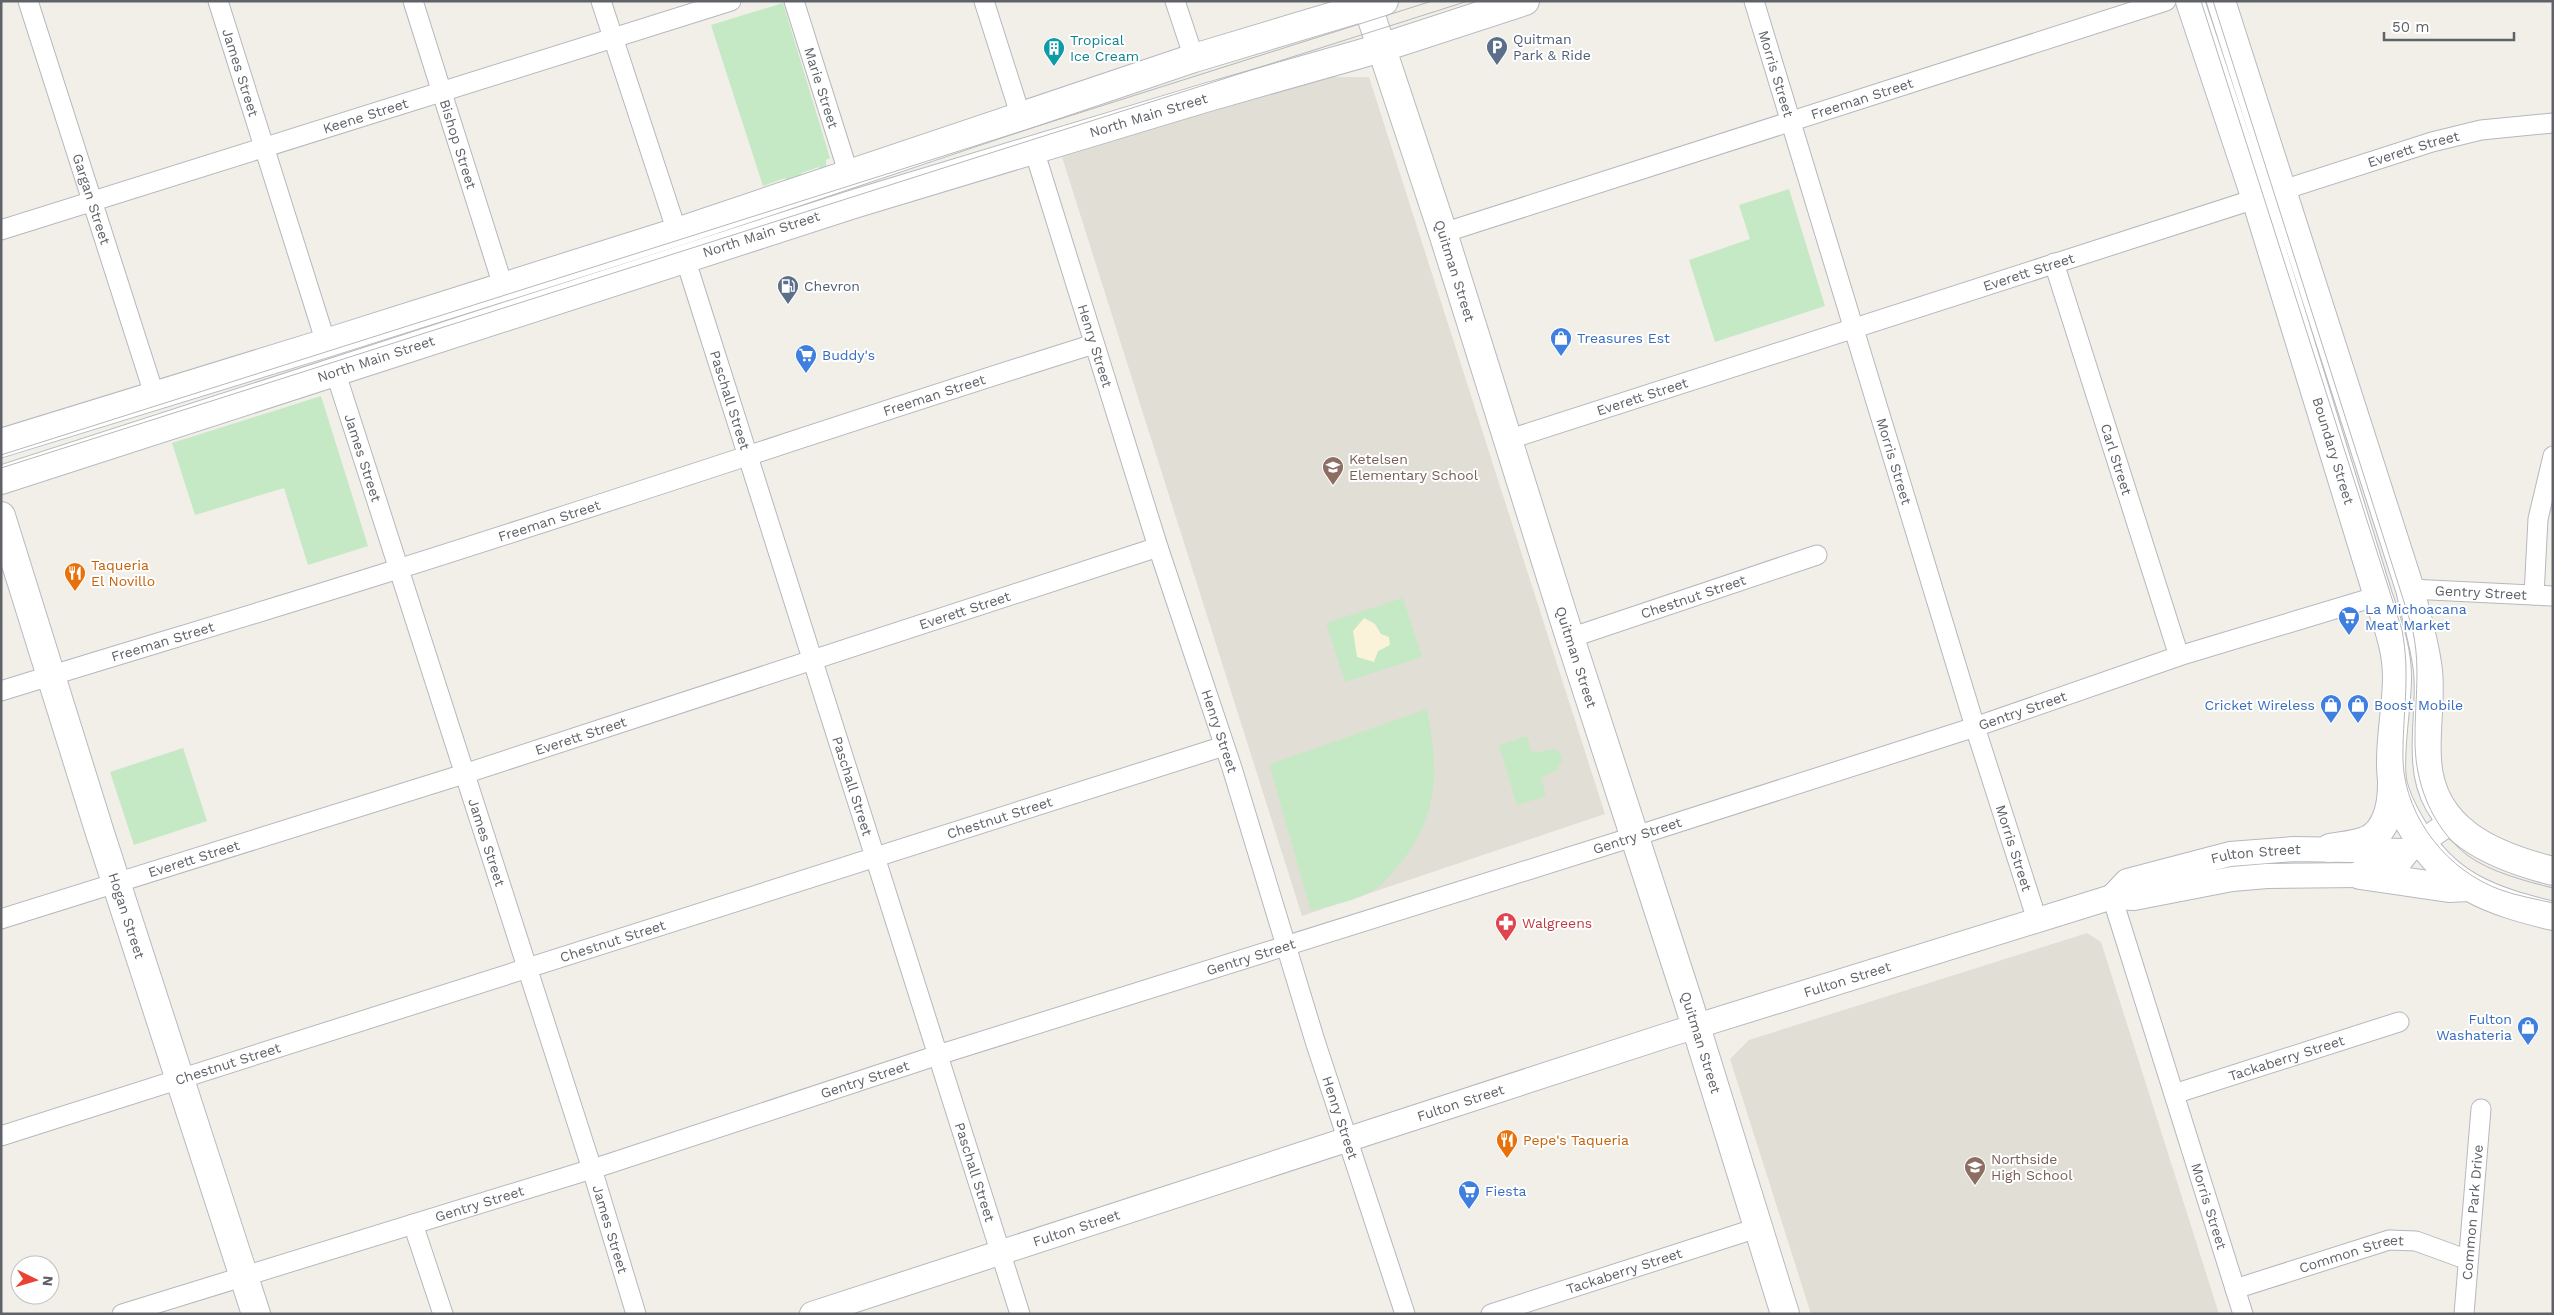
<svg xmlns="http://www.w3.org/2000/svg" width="2554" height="1315" viewBox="0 0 2554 1315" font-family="'Work Sans',sans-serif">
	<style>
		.education { fill: #e1ded6 }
		.green { fill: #c5e8c5 }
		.sand { fill: #fbf3d9 }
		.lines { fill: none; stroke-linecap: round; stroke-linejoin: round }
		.minor-casing { stroke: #b5b8bc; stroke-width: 21 }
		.tertiary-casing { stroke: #b5b8bc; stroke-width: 26 }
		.secondary-casing { stroke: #b6babf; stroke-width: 30 }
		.minor { stroke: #fff; stroke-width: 19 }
		.tertiary { stroke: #fff; stroke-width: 24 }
		.secondary { stroke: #fff; stroke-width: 28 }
		.tram { stroke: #b6b7b8; stroke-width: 1 }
		.labels { text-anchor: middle; stroke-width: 4; stroke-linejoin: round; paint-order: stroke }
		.service-label { font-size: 14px; fill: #4e5e75; stroke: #fff; text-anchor: start }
		.culture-label { font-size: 14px; fill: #0d838f; stroke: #fff; text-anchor: start }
		.street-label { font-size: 14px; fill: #5f6368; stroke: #fff }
		.shop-label { font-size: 14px; fill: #366cbe; stroke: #fff; text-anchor: start }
		.education-label { font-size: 14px; fill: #785e54; stroke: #fff; text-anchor: start }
		.food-label { font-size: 14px; fill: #c56008; stroke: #fff; text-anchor: start }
		.health-label { font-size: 14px; fill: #be3a42; stroke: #fff; text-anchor: start }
	</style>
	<rect width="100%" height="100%" fill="#f1efe8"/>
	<path class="education" d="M1319,77H1369L1605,814L1302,916L1062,157Z
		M2087,933L2101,942L2219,1314H1811L1730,1059L1749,1040Z"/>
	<path class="green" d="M783,3L830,158L826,160V168L821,171L819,167L801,173L802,177L787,182L785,178L763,186L711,25Z
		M1789,189L1825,306L1715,342L1689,260L1750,239L1739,205Z
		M321,396L368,546L308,565L284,488L195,515L172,443Z
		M1403,598L1422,657L1345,682L1326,623Z
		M1427,709C1438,766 1440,814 1402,861C1394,871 1386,882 1375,889C1357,901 1331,905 1311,911L1270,767L1273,763Z
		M1527,736L1532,753L1555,749L1560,753L1562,761L1558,766L1559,769L1541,778L1546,796L1517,805L1499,745Z
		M183,748L207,821L134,845L110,772Z"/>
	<path class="sand" d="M1364,618L1375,624L1381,634L1389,637L1390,645L1378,651L1374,662L1357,657L1353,631Z"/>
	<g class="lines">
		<g class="minor-casing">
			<g id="minor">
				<path id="s1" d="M28,1L155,397"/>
				<path id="s2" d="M218,1L326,343"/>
				<path id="s3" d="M413,1L503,286"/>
				<path d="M601,1L677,232"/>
				<path id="s4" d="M794,1L849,175"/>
				<path d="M984,1L1021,117"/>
				<path d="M1175,1L1194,58"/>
				<path id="s5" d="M1754,1L1975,727L2037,920"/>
				<path id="s6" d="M1034,150L1158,547L1232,768L1315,1041L1405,1314"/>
				<path id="s7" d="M1,230L731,1"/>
				<path id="s8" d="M1443,233L2166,1"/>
				<path id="s9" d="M685,258L1020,1314"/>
				<path id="s10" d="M2054,263L2179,656"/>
				<path id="s11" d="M336,374L592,1169L636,1314"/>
				<path id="s12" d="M1507,440L2432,142L2481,130L2553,123"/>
				<path id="s13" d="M2410,589L2553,596"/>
				<path d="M2534,595L2538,519L2553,456"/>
				<path id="s14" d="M1570,638L1817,555"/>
				<path id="s15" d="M1,691C133,650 266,611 398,569C630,496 861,417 1094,344"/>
				<path id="s16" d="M2112,897L2243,1314"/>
				<path id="s17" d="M1,919L464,774L1158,547"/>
				<path id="s18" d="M2174,1094L2399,1022"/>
				<path id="s19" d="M1,1136L1224,746"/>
				<path d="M413,1224L443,1314"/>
				<path id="s20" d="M2235,1289L2389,1240L2416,1241L2468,1260"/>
				<path id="s21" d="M122,1314L608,1164L938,1055L1617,842L1975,727L2179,656L2378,596"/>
				<path id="s22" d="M1491,1314L1757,1228"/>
				<path id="s23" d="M2464,1314L2481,1109"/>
			</g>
		</g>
		<g class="tertiary-casing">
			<g id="tertiary">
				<path id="s24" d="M2112,897L2127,881L2230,854L2294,849L2408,851"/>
				<path id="s25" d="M812,1314L1668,1035L2112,897L2134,898L2232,879L2267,876L2360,875L2398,864L2408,851L2451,822"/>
			</g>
		</g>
		<g class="secondary-casing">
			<g id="secondary">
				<path id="s26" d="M1366,1L1443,233L1570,638L1688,1001L1785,1314"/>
				<path id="s27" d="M2190,1L2256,199L2378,596C2387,623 2397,648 2397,677C2397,708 2388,750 2392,780C2395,797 2404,814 2413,829C2446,886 2491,901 2553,916"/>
				<path d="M2221,1L2410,589C2416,616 2425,643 2428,671C2431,697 2425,731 2427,759C2430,830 2493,856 2553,871"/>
				<path d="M1,443L326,343L677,232L1194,58L1384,1"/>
				<path id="s28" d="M1,480L854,204L1205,98L1381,48L1525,1"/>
				<path id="s29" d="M1,516L100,833L256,1314"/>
				<path d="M2330,848C2341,846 2355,845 2365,841C2387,833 2392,805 2392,784"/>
				<path d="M2360,875L2449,888L2468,887"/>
			</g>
		</g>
		<use href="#minor" class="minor"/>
		<use href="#tertiary" class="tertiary"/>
		<use href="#secondary" class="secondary"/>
		<path class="tram" d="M2201,1L2402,630C2411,677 2402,716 2403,762C2406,819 2448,871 2501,890C2518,896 2536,899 2553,903
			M2213,1L2412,627C2421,666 2415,697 2415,737C2414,781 2431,827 2467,855C2490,872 2525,881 2553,888
			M1,455L1432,1
			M1,468L1468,1"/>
	</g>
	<defs>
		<g id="parking-pin" transform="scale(1.125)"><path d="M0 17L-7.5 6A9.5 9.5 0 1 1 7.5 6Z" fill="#5c6f8a" stroke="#fff"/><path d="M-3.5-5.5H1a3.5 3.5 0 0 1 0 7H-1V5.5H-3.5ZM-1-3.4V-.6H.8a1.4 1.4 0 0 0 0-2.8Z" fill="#fff"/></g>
		<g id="building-pin" transform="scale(1.125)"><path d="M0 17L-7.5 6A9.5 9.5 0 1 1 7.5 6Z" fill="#0f9aa8" stroke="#fff"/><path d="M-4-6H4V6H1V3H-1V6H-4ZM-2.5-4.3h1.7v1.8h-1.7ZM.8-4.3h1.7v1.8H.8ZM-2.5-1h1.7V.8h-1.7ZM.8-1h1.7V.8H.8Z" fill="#fff"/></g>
		<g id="fuel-pin" transform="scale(1.125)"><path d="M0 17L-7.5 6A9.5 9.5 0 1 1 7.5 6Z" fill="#5c6f8a" stroke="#fff"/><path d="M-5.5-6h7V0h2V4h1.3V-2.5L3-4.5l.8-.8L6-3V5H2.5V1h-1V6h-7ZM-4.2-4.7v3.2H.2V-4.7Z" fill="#fff"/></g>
		<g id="shop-pin" transform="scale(1.125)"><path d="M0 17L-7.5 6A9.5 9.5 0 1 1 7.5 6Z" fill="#3f7fe0" stroke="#fff"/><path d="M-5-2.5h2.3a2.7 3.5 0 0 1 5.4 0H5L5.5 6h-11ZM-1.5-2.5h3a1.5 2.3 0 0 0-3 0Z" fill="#fff"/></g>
		<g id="supermarket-pin" transform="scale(1.125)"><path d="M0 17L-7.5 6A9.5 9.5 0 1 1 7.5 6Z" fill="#3f7fe0" stroke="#fff"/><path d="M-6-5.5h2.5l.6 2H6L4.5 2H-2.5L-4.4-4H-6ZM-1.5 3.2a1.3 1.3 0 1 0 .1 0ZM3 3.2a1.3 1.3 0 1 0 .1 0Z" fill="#fff"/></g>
		<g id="school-pin" transform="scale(1.125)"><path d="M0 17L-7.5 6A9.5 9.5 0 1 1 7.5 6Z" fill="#8d6e63" stroke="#fff"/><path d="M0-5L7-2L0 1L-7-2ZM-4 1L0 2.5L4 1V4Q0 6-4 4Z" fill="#fff"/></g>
		<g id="restaurant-pin" transform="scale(1.125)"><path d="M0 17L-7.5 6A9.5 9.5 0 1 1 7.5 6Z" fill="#e8710a" stroke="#fff"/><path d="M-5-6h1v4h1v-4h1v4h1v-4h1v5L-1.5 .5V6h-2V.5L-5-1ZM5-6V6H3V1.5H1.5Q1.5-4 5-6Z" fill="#fff"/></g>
		<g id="pharmacy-pin" transform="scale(1.125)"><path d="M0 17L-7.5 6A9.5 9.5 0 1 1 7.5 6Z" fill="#e0444e" stroke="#fff"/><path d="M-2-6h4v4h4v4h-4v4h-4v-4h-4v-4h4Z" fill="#fff"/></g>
	</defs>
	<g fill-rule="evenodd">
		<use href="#parking-pin" x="1497" y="47"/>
		<use href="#building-pin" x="1054" y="48"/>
		<use href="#fuel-pin" x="788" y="286"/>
		<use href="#shop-pin" x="1561" y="338"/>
		<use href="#supermarket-pin" x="806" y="355"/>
		<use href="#school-pin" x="1333" y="467"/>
		<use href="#restaurant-pin" x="75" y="573"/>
		<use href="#supermarket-pin" x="2349" y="617"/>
		<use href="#shop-pin" x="2331" y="705"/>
		<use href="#shop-pin" x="2358" y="705"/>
		<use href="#pharmacy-pin" x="1506" y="923"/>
		<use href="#shop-pin" x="2528" y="1027"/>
		<use href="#restaurant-pin" x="1507" y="1140"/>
		<use href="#school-pin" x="1975" y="1167"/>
		<use href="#supermarket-pin" x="1469" y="1191"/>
	</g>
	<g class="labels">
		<g class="service-label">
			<text x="1513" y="44">Quitman<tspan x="1513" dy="16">Park &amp; Ride</tspan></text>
			<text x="804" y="291">Chevron</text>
		</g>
		<g class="culture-label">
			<text x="1070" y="45">Tropical<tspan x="1070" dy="16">Ice Cream</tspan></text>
		</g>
		<g class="street-label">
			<text dy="5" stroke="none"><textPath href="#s2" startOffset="75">James Street</textPath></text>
			<text dy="5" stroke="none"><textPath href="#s5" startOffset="76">Morris Street</textPath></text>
			<text dy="5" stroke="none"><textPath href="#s4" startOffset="91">Marie Street</textPath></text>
			<text dy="5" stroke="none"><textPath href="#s8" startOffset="440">Freeman Street</textPath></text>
			<text dy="5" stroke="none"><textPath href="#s28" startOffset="1204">North Main Street</textPath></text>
			<text dy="5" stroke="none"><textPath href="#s7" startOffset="382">Keene Street</textPath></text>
			<text dy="5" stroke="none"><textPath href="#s3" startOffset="150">Bishop Street</textPath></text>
			<text dy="5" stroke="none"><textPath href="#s12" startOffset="952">Everett Street</textPath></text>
			<text dy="5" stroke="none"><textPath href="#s1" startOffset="208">Gargan Street</textPath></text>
			<text dy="5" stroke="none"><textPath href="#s28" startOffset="799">North Main Street</textPath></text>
			<text dy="5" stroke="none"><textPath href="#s26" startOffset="284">Quitman Street</textPath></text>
			<text dy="5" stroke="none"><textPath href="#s12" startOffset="548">Everett Street</textPath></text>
			<text dy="5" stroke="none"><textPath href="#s6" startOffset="205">Henry Street</textPath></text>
			<text dy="5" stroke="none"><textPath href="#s28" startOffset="394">North Main Street</textPath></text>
			<text dy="5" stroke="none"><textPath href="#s15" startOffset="979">Freeman Street</textPath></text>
			<text dy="5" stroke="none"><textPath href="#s12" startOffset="142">Everett Street</textPath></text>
			<text dy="5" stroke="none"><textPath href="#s9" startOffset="149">Paschall Street</textPath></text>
			<text dy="5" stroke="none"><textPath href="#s27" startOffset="472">Boundary Street</textPath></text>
			<text dy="5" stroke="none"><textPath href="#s11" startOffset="88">James Street</textPath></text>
			<text dy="5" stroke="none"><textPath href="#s10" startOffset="206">Carl Street</textPath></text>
			<text dy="5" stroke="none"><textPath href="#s5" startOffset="481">Morris Street</textPath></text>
			<text dy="5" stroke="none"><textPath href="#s15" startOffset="574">Freeman Street</textPath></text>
			<text dy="5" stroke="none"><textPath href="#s13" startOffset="71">Gentry Street</textPath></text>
			<text dy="5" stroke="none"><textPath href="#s14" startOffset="130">Chestnut Street</textPath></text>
			<text dy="5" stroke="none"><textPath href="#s17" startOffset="1012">Everett Street</textPath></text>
			<text dy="5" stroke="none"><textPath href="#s15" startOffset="169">Freeman Street</textPath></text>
			<text dy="5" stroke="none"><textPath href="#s26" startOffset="689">Quitman Street</textPath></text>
			<text dy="5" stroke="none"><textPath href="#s21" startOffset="1994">Gentry Street</textPath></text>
			<text dy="5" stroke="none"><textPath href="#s6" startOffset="610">Henry Street</textPath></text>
			<text dy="5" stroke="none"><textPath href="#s17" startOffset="608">Everett Street</textPath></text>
			<text dy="5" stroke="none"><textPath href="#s9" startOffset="554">Paschall Street</textPath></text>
			<text dy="5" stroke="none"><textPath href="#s19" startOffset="1048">Chestnut Street</textPath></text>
			<text dy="5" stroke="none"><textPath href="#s21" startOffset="1589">Gentry Street</textPath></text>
			<text dy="5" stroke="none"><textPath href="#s11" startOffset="492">James Street</textPath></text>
			<text dy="5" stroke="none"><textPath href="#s5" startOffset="886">Morris Street</textPath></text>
			<text dy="5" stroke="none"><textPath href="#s24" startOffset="154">Fulton Street</textPath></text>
			<text dy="5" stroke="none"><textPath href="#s17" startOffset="202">Everett Street</textPath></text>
			<text dy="5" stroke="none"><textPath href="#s29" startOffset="419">Hogan Street</textPath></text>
			<text dy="5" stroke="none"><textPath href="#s19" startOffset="642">Chestnut Street</textPath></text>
			<text dy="5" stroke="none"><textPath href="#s21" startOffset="1184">Gentry Street</textPath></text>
			<text dy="5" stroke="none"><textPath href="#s25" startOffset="1088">Fulton Street</textPath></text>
			<text dy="5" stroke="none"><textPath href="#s26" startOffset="1094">Quitman Street</textPath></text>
			<text dy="5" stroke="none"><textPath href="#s18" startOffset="118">Tackaberry Street</textPath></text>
			<text dy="5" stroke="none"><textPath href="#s19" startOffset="238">Chestnut Street</textPath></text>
			<text dy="5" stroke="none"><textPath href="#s21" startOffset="779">Gentry Street</textPath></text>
			<text dy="5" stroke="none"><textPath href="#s25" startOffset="682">Fulton Street</textPath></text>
			<text dy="5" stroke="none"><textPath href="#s6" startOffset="1015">Henry Street</textPath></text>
			<text dy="5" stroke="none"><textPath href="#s9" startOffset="959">Paschall Street</textPath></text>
			<text dy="5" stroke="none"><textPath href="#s21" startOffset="374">Gentry Street</textPath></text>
			<text dy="5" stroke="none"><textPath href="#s16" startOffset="324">Morris Street</textPath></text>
			<text dy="5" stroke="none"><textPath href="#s23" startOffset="102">Common Park Drive</textPath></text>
			<text dy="5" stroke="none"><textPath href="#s25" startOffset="278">Fulton Street</textPath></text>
			<text dy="5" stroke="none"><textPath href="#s11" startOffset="898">James Street</textPath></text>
			<text dy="5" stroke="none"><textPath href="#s20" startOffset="122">Common Street</textPath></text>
			<text dy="5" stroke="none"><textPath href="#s22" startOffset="140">Tackaberry Street</textPath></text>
		</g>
		<g class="shop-label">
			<text x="1577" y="343">Treasures Est</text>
			<text x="822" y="360">Buddy's</text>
			<text x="2365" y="614">La Michoacana<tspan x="2365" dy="16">Meat Market</tspan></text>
			<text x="2315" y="710" text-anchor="end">Cricket Wireless</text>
			<text x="2374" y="710">Boost Mobile</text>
			<text x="2512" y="1024" text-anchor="end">Fulton<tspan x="2512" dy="16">Washateria</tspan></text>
			<text x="1485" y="1196">Fiesta</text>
		</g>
		<g class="education-label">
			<text x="1349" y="464">Ketelsen<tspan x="1349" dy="16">Elementary School</tspan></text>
			<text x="1991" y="1164">Northside<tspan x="1991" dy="16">High School</tspan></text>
		</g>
		<g class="food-label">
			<text x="91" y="570">Taqueria<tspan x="91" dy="16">El Novillo</tspan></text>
			<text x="1523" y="1145">Pepe's Taqueria</text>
		</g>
		<g class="health-label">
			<text x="1522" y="928">Walgreens</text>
		</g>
	</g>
	<rect width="2554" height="1315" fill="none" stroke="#5f6368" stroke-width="5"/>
	<g transform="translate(35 1280) rotate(95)"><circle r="24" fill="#ffffff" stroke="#bfc1c3"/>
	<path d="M0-4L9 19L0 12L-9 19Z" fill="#ea4335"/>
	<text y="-8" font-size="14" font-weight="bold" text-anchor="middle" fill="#5f6368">N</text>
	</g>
	<path d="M2384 32v8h130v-8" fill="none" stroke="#5f6368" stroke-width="2.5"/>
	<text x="2392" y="32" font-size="15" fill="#5f6368" stroke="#ffffff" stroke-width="4" paint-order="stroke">50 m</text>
</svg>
